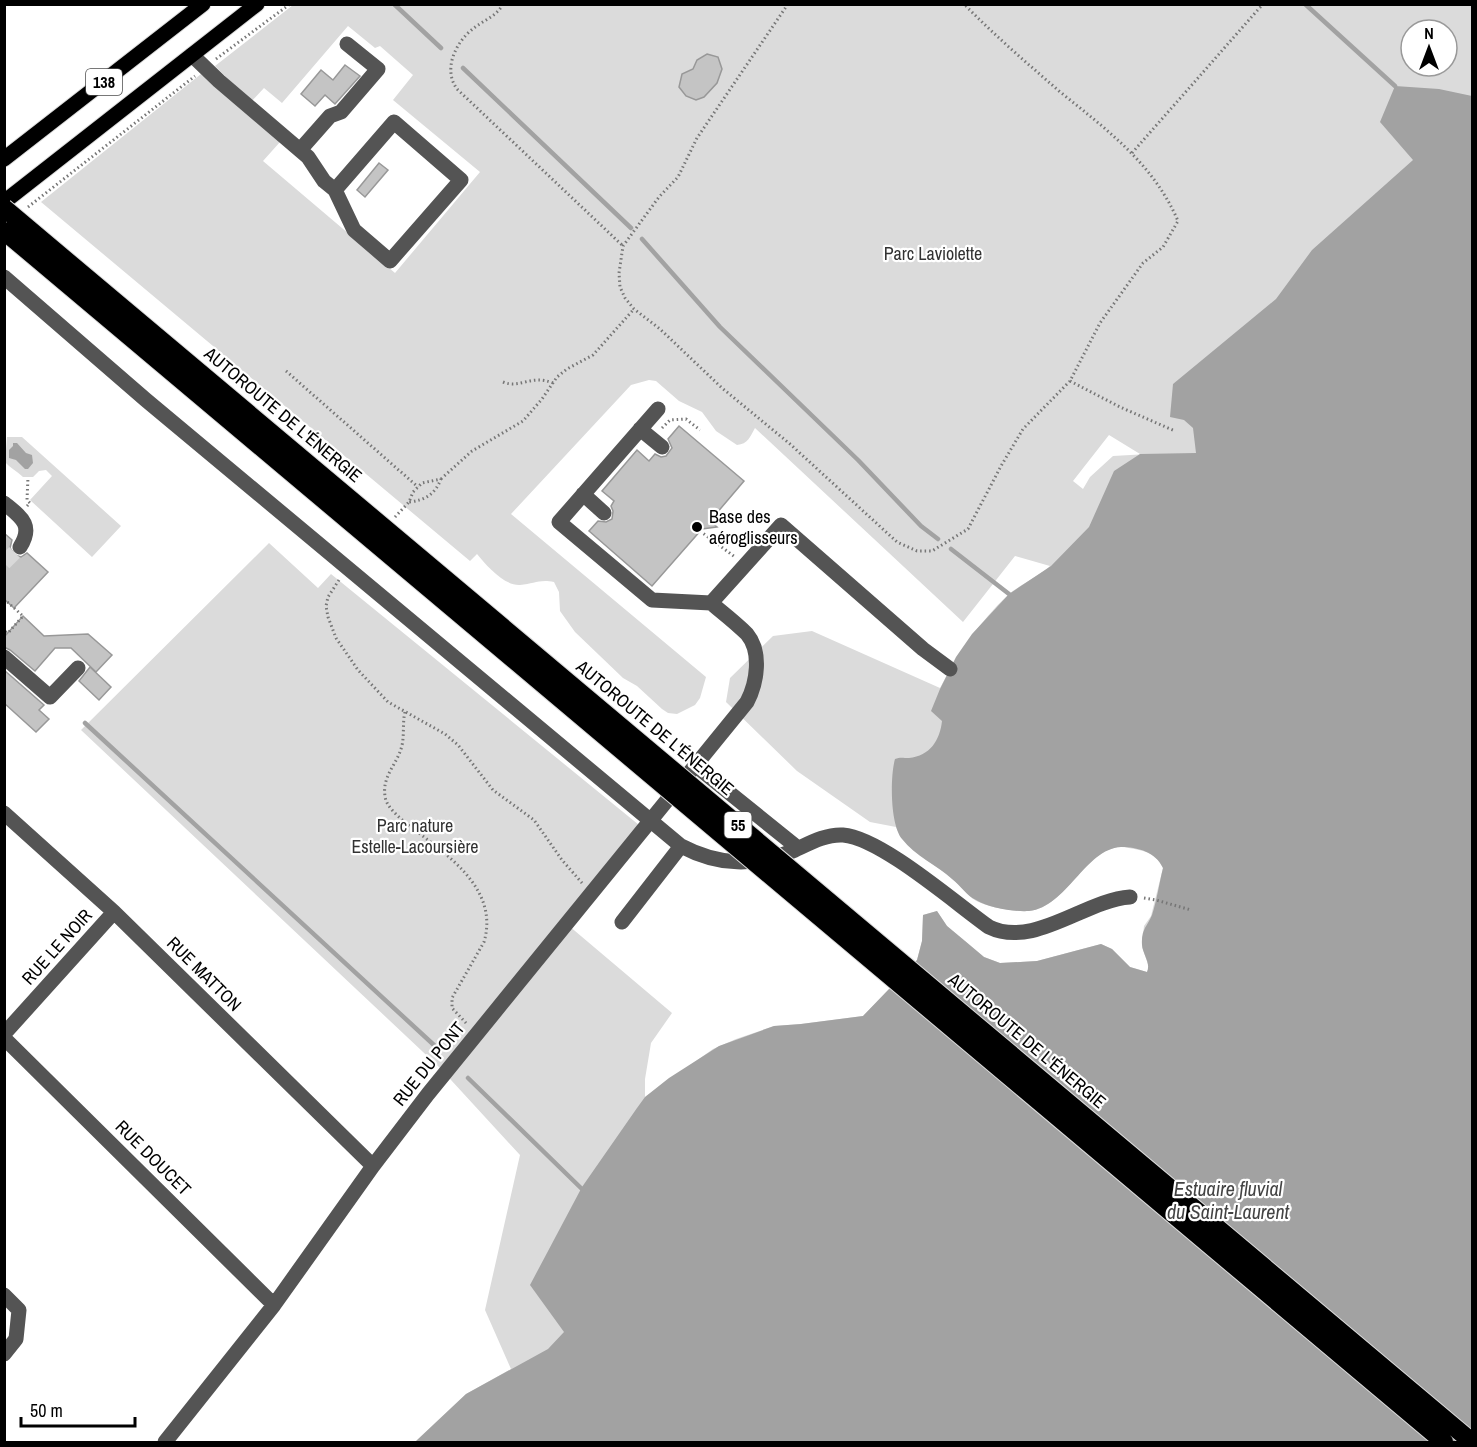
<svg xmlns="http://www.w3.org/2000/svg" width="1477" height="1447" viewBox="0 0 1477 1447" font-family="'Archivo Narrow',sans-serif">
	<style>
		.green { fill: #dbdbdb; fill-rule: evenodd }
		.water { fill: #a2a2a2 }
		.lines { fill: none; stroke-linecap: round; stroke-linejoin: round }
		.stream { stroke: #a2a2a2; stroke-width: 4.5 }
		.building { fill: #c4c4c4; stroke: #989898; stroke-width: 1.5 }
		.minor-tunnel { stroke: #d9d9d9; stroke-width: 15; stroke-dasharray: 15 8; stroke-linecap: butt }
		.major-casing { stroke: #dbdbdb; stroke-width: 17 }
		.path { stroke: #767676; stroke-width: 3; stroke-dasharray: 1.5 3; stroke-linecap: butt }
		.minor { stroke: #545454; stroke-width: 15 }
		.major { stroke: #000; stroke-width: 15 }
		.highway-bridge-casing { stroke: #dbdbdb; stroke-width: 20; stroke-linecap: butt }
		.highway-bridge { stroke: #000; stroke-width: 18 }
		.poi-dot { fill: #000; stroke: #fff; stroke-width: 2 }
		.labels { text-anchor: middle; stroke-width: 4.5; stroke-linejoin: round; paint-order: stroke }
		.shield { fill: #fff; stroke: #4c4c4c; stroke-width: 1.5 }
		.shield-label { font-size: 16px; font-weight: bold; fill: #000 }
		.park-label { font-size: 18px; fill: #323232; stroke: #fff }
		.street-label { font-size: 18px; fill: #000; stroke: #fff }
		.poi-label { font-size: 18px; fill: #000; stroke: #fff; text-anchor: start }
		.water-label { font-size: 20px; font-style: italic; fill: #434343; stroke: #fff }
	</style>
	<rect width="100%" height="100%" fill="#fff"/>
	<path class="green" d="M1305,4L1306,6L1308,4L1472,5V608L1185,956L415,1442L466,1394L511,1369L485,1310L520,1155L440,1068L81,730L269,543L318,588L331,574L639,825L562,920L672,1013L651,1043L645,1079V1097L713,1049L736,1039L774,1026L801,1024L863,1016L917,960L922,941L923,915L937,911L947,926L965,941L984,957L1000,963L1037,961L1101,944L1112,949L1130,967L1147,972L1149,967L1142,947L1143,935L1144,926L1151,916L1163,868C1158,858 1150,852 1139,850C1133,849 1127,847 1121,847C1085,848 1067,907 1029,911C1016,912 982,907 972,898C964,891 958,883 949,876C930,861 906,850 896,827L870,822L797,771L726,702L730,678L773,636L812,631L940,688C958,654 979,622 1008,595C1021,584 1038,577 1050,566L1015,556L963,622L755,428C750,437 748,444 737,445L716,431L702,412L679,401L656,381L649,380L631,385L511,514L706,677L700,698L695,705L677,714L668,713L662,709L637,686L623,678L575,632L560,611L559,592L554,582C539,579 534,584 520,585C504,586 486,565 477,554L470,561L41,202L201,74L280,142L263,161L395,273L480,172L393,100L413,75L380,46L375,48L348,26L282,103L264,88L251,102L215,66L293,5ZM1411,30H1447V66H1411ZM1109,435L1140,454H1148L1113,456L1090,477L1083,489L1073,481Z
		M7,437H22L121,526L92,557L30,500L52,476L46,470L39,471L33,477H23C17,471 10,468 5,462Z"/>
	<path class="water" d="M1395,86L1439,89L1472,96V1442H415L466,1394L548,1349L564,1332L530,1285L582,1187L637,1108L645,1097L669,1078L719,1046L774,1026L801,1024L863,1016L917,960L922,941L923,915L937,911L947,926L965,941L984,957L1000,963L1037,961L1101,944L1112,949L1130,967L1147,972C1151,963 1143,955 1142,945C1141,929 1147,927 1152,915C1157,900 1159,884 1163,868C1156,852 1137,847 1121,847C1085,849 1067,907 1029,911C1014,912 989,908 976,900C967,896 960,885 952,879C937,865 915,856 902,839C890,824 890,777 895,759C900,757 903,758 909,758C930,756 940,740 942,721L931,711L940,689L956,657L972,634L1009,594L1051,566L1089,527L1114,471L1140,454L1196,453L1193,428L1184,420L1170,417L1173,384L1276,299L1312,250L1413,160L1380,122Z
		M13,443H17L26,453L32,455L33,463L28,469H25L16,460L9,458V450L13,446Z"/>
	<g class="lines">
		<path class="stream" d="M394,4L441,48
			M1305,4L1395,86
			M463,68L631,228
			M642,239L720,327L858,460L921,526L938,539
			M951,549L1009,594
			M85,723L435,1046
			M468,1078L584,1191"/>
	</g>
	<path class="building" d="M707,54L718,57L722,69L717,83L704,97L696,100L686,96L679,87L682,74L693,69L697,60Z
		M345,65L360,76L335,104L325,95L315,106L301,94L321,70L333,80Z
		M379,163L388,170L365,197L357,190Z
		M679,426L744,481L710,521L717,527L702,529L652,586L589,531L598,521L606,522L612,519L613,511L611,506L614,501L602,491L637,450L649,461L655,454L661,457L666,456L672,448L668,439Z
		M4,533L12,540L10,548L15,555L21,557L27,553L48,572L14,608L4,599Z
		M23,616L44,636L88,634L112,655L96,672L71,648H55L35,671L10,650L4,647V637Z
		M90,667L111,687L99,700L79,681Z
		M4,670L44,705L39,710L49,719L36,732L4,703Z"/>
	<g class="lines">
		<path class="minor-tunnel" d="M4,563L20,547"/>
		<g class="major-casing">
			<path id="major" d="M4,159L203,4
				M4,202L257,4"/>
		</g>
		<path class="path" d="M503,4C497,16 484,20 474,28C455,42 442,71 458,90L623,246
			M788,4L697,138L678,177L659,197L623,246L619,273L620,287L625,298L634,309L660,329L722,388L790,444L897,542L917,551H932L968,529L1001,466L1023,429L1070,381L1100,323L1143,263L1163,247L1178,221C1153,163 1107,130 1059,91C1027,63 994,35 964,4
			M216,59L290,4
			M1132,153L1263,4
			M28,207L195,76
			M286,371L418,487
			M1070,381L1120,407L1175,431
			M503,382C520,389 531,374 553,383
			M662,428L670,420L686,419L700,430
			M441,479L472,451L523,421L542,399L557,377L567,369L593,355L634,309
			M27,506L30,503L27,500L28,477
			M395,517L409,502L413,492L422,483L441,479C435,494 426,500 409,502
			M700,531L735,557
			M339,580L328,597L326,606L328,617L336,638L358,670L388,702L445,734L458,745L493,790L534,820L562,860L582,883
			M4,599L23,616L8,633L4,631
			M405,712C402,724 405,737 401,749C396,765 382,777 385,796C386,807 399,817 407,824C444,853 500,887 484,942L452,998V1008L466,1023
			M1144,898L1156,900L1191,910"/>
		<path class="minor" d="M192,55L219,81L308,157L324,181L335,190L354,230L390,261L461,180L394,122L335,190
			M300,150L330,116L341,112L378,69L347,44
			M4,277L146,400L681,846C719,866 755,867 795,850C810,843 826,834 843,835C881,838 955,903 989,927C1034,949 1085,900 1130,897
			M658,409L559,522L652,600L711,603
			M640,429L662,447
			M583,494L604,513
			M4,503C21,517 34,525 20,547
			M4,657L50,697L78,668
			M696,766L798,848
			M4,813L114,912L373,1166
			M622,922L681,846
			M4,1034L114,912
			M4,1038L274,1305
			M4,1295L19,1310L16,1339L4,1354
			M165,1442L274,1305L373,1166L428,1094L747,702C757,683 762,652 747,634C736,623 723,613 711,603L781,525L923,649L950,669"/>
		<use href="#major" class="major"/>
		<g class="highway-bridge-casing">
			<path id="highway-bridge" d="M4,208L1472,1442
				M4,231L1444,1442"/>
		</g>
		<use href="#highway-bridge" class="highway-bridge"/>
	</g>
	<circle class="poi-dot" cx="697" cy="527" r="6"/>
	<g class="labels">
		<g class="shield">
			<rect x="86" y="69" width="36" height="26" rx="4.5"/>
			<rect x="724.5" y="812" width="27" height="26" rx="4.5"/>
		</g>
		<g class="shield-label">
			<text x="104" y="88">138</text>
			<text x="738" y="831">55</text>
		</g>
		<g class="park-label">
			<text x="933" y="260">Parc Laviolette</text>
			<text x="415" y="832">Parc nature<tspan x="415" dy="21">Estelle-Lacoursière</tspan></text>
		</g>
		<g class="street-label">
			<text transform="translate(283 415) rotate(40)" y="6">AUTOROUTE DE L'ÉNERGIE</text>
			<text transform="translate(655 728) rotate(40)" y="6">AUTOROUTE DE L'ÉNERGIE</text>
			<text transform="translate(57 947) rotate(-48)" y="6">RUE LE NOIR</text>
			<text transform="translate(204 974) rotate(45)" y="6">RUE MATTON</text>
			<text transform="translate(1027 1041) rotate(40)" y="6">AUTOROUTE DE L'ÉNERGIE</text>
			<text transform="translate(429 1064) rotate(-51)" y="6">RUE DU PONT</text>
			<text transform="translate(153 1158) rotate(45)" y="6">RUE DOUCET</text>
		</g>
		<g class="poi-label">
			<text x="709" y="523">Base des<tspan x="709" dy="21">aéroglisseurs</tspan></text>
		</g>
		<g class="water-label">
			<text x="1228" y="1196">Estuaire fluvial<tspan x="1228" dy="23">du Saint-Laurent</tspan></text>
		</g>
	</g>
	<rect width="1477" height="1447" fill="none" stroke="#000000" stroke-width="12"/>
	<g transform="translate(1429 48)"><circle r="28" fill="#ffffff" stroke="#999999" stroke-width="1.5"/>
	<path d="M0-4.5L10 22L0 15L-10 22Z" fill="#000000"/>
	<text y="-9" font-size="16" font-weight="bold" text-anchor="middle" fill="#000000">N</text>
	</g>
	<path d="M21 1417v9h114v-9" fill="none" stroke="#000000" stroke-width="3"/>
	<text x="30" y="1417" font-size="18" fill="#000000" stroke="#ffffff" stroke-width="4.5" paint-order="stroke">50 m</text>
</svg>
